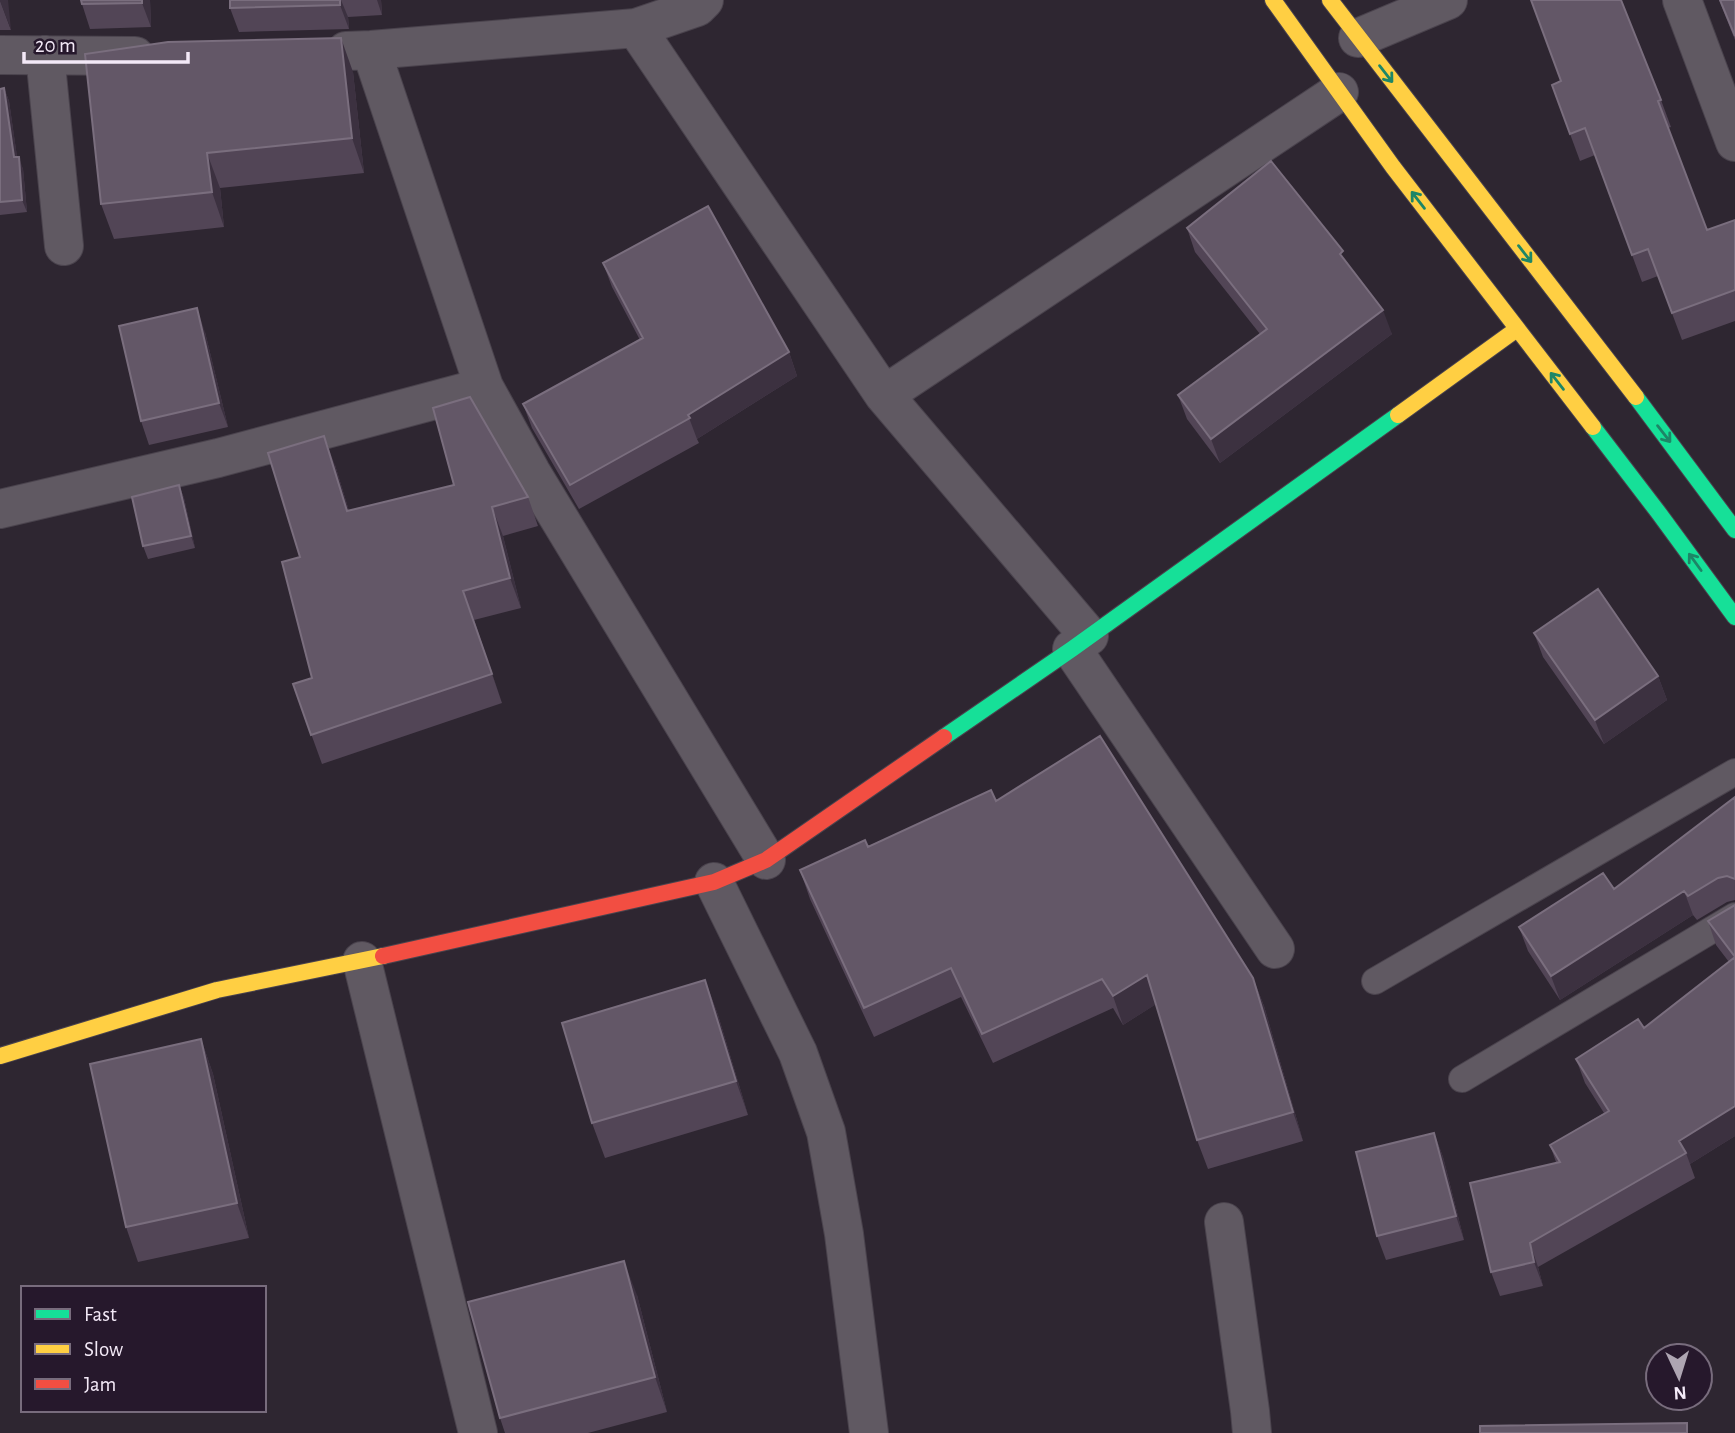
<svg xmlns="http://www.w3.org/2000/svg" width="1735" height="1433" viewBox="0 0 1735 1433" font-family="'Alegreya Sans',sans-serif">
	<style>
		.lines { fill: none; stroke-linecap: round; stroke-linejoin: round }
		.lane-casing { stroke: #4a434d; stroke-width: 28 }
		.street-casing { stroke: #4a434d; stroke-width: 40 }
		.fast-casing { stroke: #4a434d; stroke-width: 18 }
		.slow-casing { stroke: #4a434d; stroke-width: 18 }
		.jam-casing { stroke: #4a434d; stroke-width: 18 }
		.lane { stroke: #605962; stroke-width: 26 }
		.street { stroke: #605962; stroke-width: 38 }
		.fast { stroke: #16e098; stroke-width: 16 }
		.slow { stroke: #ffcf43; stroke-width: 16 }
		.jam { stroke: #f24e42; stroke-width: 16 }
		.wall { fill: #524556 }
		.shaded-wall { fill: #3c3140 }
		.building { fill: #635767; stroke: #7a6e7e; stroke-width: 2 }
		.oneway { stroke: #1d8667 }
	</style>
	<rect width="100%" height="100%" fill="#2e2631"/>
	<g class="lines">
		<g class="lane-casing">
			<path id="lane" d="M1375,981L1735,772
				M1462,1079L1735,916"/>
		</g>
		<g class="street-casing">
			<path id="street" d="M1682,0L1735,142
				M636,28L884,395L1089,636
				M1358,38L1448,0
				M371,50L484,387L531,472L766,860
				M346,51L371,50L636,28L697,7L704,0
				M0,55L135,56
				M45,55L64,246
				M884,395L1339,92
				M0,509L218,458L484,387
				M1072,649L1275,949
				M714,882L798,1053L826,1132L844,1234L869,1433
				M362,961L478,1433
				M1224,1222L1250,1411L1252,1433"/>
		</g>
		<g class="fast-casing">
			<path id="fast" d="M1636,397L1735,530
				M1593,427L1658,512L1735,617
				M944,737L1072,649L1398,415"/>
		</g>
		<g class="slow-casing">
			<path id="slow" d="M1273,0L1393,167L1593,427
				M1330,0L1636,397
				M1398,415L1517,329
				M0,1056L217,990L383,956"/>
		</g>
		<g class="jam-casing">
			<path id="jam" d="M383,956L714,882L766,860L944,737"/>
		</g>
		<use href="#lane" class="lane"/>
		<use href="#street" class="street"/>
		<use href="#fast" class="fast"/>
		<use href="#slow" class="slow"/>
		<use href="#jam" class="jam"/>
	</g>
	<path class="wall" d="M0,0L11,30H0Z
		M150,0L151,27L90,29L82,4Z
		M230,0H381L382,15L348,17L349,29L239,32L230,8Z
		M1719,0H1735V40Z
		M353,72L364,173L220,188L224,227L114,239L101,204Z
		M1552,85L1661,100L1671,127L1668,128L1707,230L1735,220V321L1682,340L1658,276L1642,282L1595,155L1580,161Z
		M4,88L9,101L17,157L23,169L27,212L0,215V89Z
		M1187,228L1347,262L1392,334L1220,463L1187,419L1178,395L1260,334L1195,252Z
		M603,263L789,352L797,376L697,439L699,443L579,509L532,428L523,404L640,340L612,287Z
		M205,332L228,427L149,445L141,421Z
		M335,465L349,511L528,497L538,526L503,536L521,608L474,620L502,703L322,764L293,684L312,678L300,557Z
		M179,485L184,498L195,548L148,559L143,546Z
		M1534,633L1658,676L1667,700L1604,744L1543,657Z
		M1735,797V900L1727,902L1697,920L1693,915L1560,1000L1528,951L1519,927L1614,889Z
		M996,801L1253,978L1264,1006L1303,1141L1208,1169L1197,1140L1156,1004L1123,1025L1113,1008L993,1063L961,997L874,1037L810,899L800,870Z
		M1735,905V1136L1690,1164L1695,1178L1538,1267L1543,1286L1500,1296L1491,1272L1556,1162L1550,1145L1604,1113L1585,1083L1576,1059L1644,1028L1729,962L1716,945L1708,921Z
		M705,980L718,1015L748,1115L605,1158L592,1123Z
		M201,1039L213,1074L249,1238L138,1262L126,1227Z
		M1434,1133L1443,1157L1464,1240L1386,1260L1377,1236Z
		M637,1295L667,1412L588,1433H505L500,1418Z"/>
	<path class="shaded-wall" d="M0,0H8L11,30L0,1Z
		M142,0H150L151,27L142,3Z
		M340,0H341L348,17L349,29L340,5Z
		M377,0H381L382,15Z
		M341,38L353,72L364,173L352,138Z
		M4,88L9,101L19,170L14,157Z
		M207,153L220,188L224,227L212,192Z
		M19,157L23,169L27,212L22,200Z
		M197,308L205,332L228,427L219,403Z
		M1383,310L1392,334L1220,463L1211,439Z
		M789,352L797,376L697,439L688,415Z
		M324,436L335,465L358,540L347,511Z
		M179,485L184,498L195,548L191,536Z
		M492,507L503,536L521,608L510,578Z
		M463,591L474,620L502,703L492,674Z
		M1658,676L1667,700L1604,744L1595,720Z
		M1684,891L1693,915L1560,1000L1551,976Z
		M1147,975L1158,1003L1123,1025L1113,996Z
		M1253,978L1264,1006L1303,1141L1293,1112Z
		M705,980L718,1015L748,1115L736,1081Z
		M201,1039L213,1074L249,1238L237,1203Z
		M1735,1106V1136L1690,1164L1686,1153L1679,1141Z
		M1434,1133L1443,1157L1464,1240L1456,1216Z
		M1530,1243L1538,1267L1543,1286L1534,1262Z
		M624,1261L637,1295L667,1412L655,1377Z"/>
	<path class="building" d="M81,0H142V3L82,4Z
		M230,0H340V5L230,8Z
		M1531,0H1621L1661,100L1658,101L1707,230L1735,220V290L1672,313L1648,249L1632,255L1585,128L1570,134L1552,85L1561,81Z
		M1720,0H1735V36Z
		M341,38L352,138L207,153L212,192L101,204L85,54L168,42Z
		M4,88L14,157H19L22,200L0,202V89Z
		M1271,161L1343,251L1340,254L1383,310L1211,439L1178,395L1267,329L1187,228Z
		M708,206L789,352L688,415L690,418L570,485L523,404L643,338L603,263Z
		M197,308L219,403L141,421L119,326Z
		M470,397L528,497L492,507L510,578L463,591L492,674L311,735L293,684L312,678L282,562L300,557L268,453L324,436L347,511L454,485L433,408Z
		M179,485L191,536L143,546L132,497Z
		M1598,589L1658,676L1595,720L1534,633Z
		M1100,736L1253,978L1293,1112L1197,1140L1147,975L1113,996L1102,979L982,1034L951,968L864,1008L800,870L865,840L868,847L991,790L996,801Z
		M1735,797V879L1727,876L1718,878L1688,896L1684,891L1551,976L1519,927L1603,873L1614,889Z
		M1735,905V1106L1679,1141L1686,1153L1530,1243L1534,1262L1491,1272L1470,1183L1560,1162L1550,1145L1609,1111L1576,1059L1638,1019L1644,1028L1735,957L1708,921Z
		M705,980L736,1081L592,1123L562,1023Z
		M201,1039L237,1203L126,1227L90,1064Z
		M1434,1133L1456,1216L1377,1236L1356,1152Z
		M624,1261L655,1377L500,1418L468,1302Z
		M1687,1423V1433H1480V1426Z"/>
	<defs><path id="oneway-shaft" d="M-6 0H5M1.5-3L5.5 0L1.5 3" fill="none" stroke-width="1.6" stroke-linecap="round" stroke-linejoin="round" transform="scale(1.75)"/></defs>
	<g class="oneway">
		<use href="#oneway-shaft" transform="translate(1386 74) rotate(52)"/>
		<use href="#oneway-shaft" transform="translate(1418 200) rotate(-128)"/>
		<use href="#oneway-shaft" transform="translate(1525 254) rotate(52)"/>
		<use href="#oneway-shaft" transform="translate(1557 381) rotate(-128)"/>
		<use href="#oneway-shaft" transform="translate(1664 434) rotate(52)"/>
		<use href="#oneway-shaft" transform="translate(1695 562) rotate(-126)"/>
	</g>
	<rect x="21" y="1286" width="245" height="126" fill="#26182c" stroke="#786c7d" stroke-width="2"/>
	<rect x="35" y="1309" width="35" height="10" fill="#16e098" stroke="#786c7d" stroke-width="2"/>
	<text x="84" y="1321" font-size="21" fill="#f3e9f7">Fast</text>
	<rect x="35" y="1344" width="35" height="10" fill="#ffcf43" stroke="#786c7d" stroke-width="2"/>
	<text x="84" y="1356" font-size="21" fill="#f3e9f7">Slow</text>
	<rect x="35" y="1379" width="35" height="10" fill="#f24e42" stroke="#786c7d" stroke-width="2"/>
	<text x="84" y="1391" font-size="21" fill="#f3e9f7">Jam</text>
	<g transform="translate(1679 1377) rotate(176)"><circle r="33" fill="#26182c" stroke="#786c7d" stroke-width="2"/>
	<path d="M0-5L12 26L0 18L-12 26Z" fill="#aea5b2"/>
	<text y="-10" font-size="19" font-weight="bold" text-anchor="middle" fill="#f3e9f7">N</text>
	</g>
	<path d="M24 52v10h164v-10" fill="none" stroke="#f3e9f7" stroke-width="3.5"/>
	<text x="35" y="52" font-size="21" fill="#f3e9f7" stroke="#26182c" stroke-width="5" paint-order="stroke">20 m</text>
</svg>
